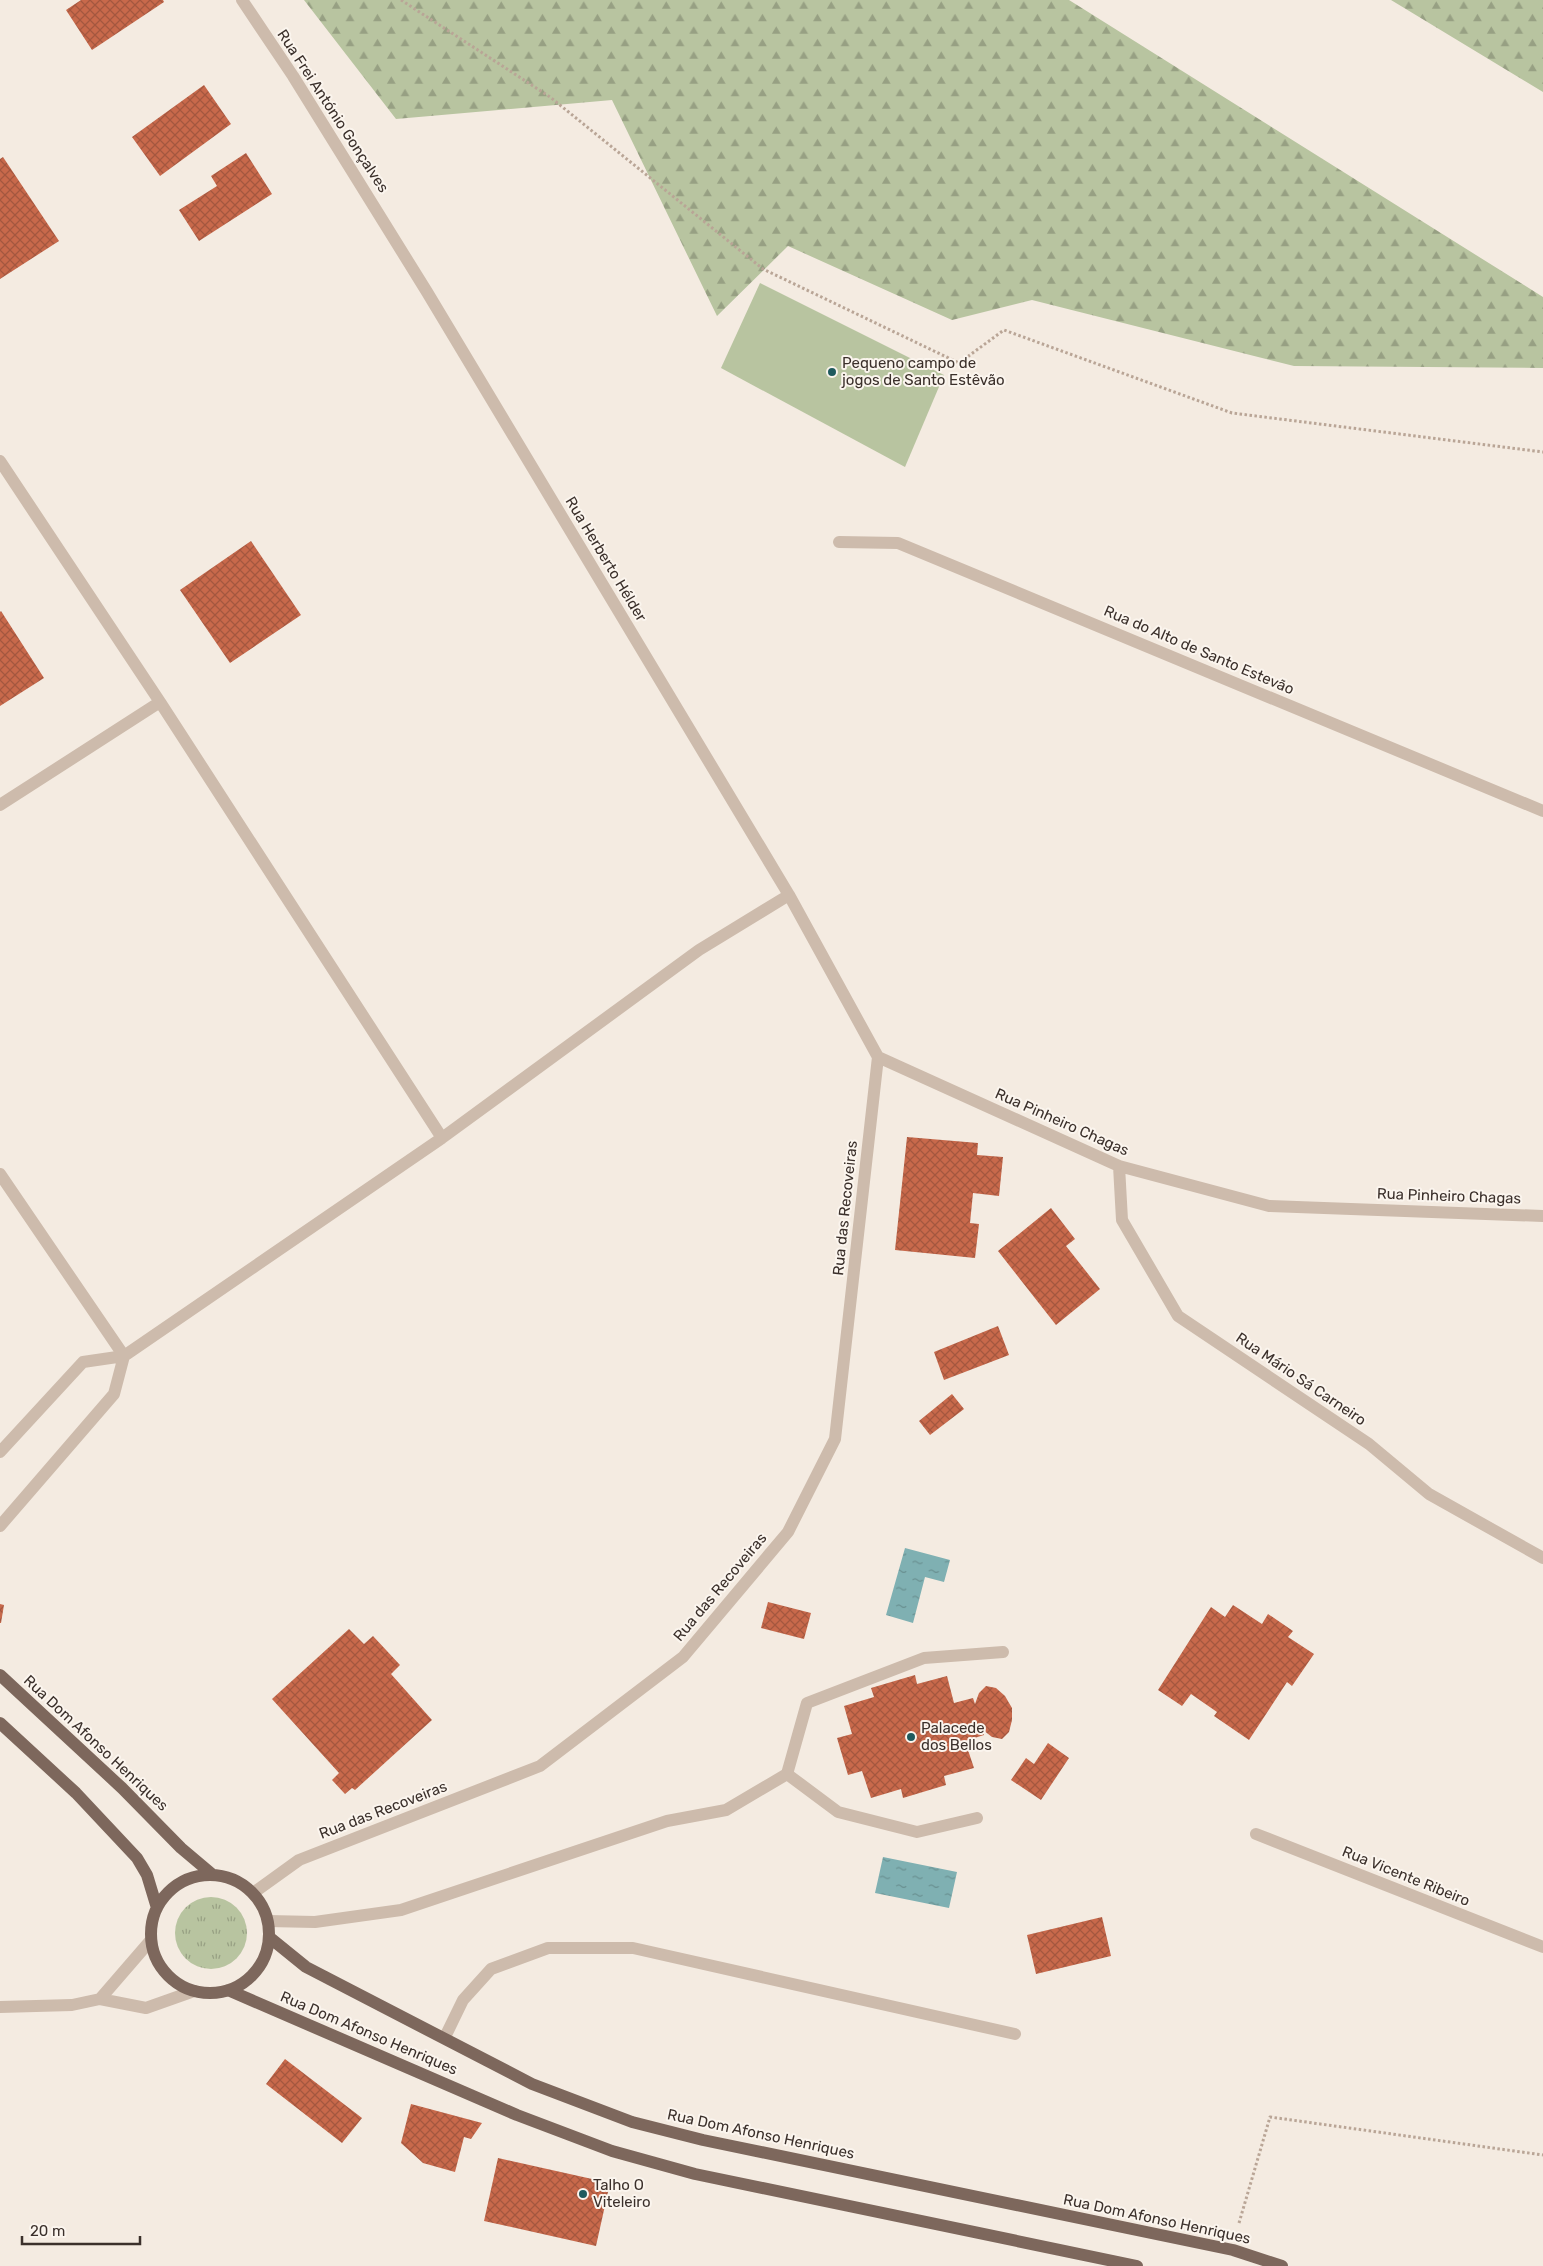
<svg xmlns="http://www.w3.org/2000/svg" width="1543" height="2266" viewBox="0 0 1543 2266" font-family="Rubik,sans-serif">
	<style>
		.grass { fill: url(#grass-tufts) }
		.forest { fill: url(#forest-firs) }
		.garden { fill: #b8c4a0 }
		.water { fill: url(#water-ripples) }
		.building { fill: url(#building-cross-hatch) }
		.lines { fill: none; stroke-linecap: round; stroke-linejoin: round }
		.path { stroke: #b9a596; stroke-width: 3; stroke-dasharray: 2.5 2.5; stroke-linecap: butt }
		.minor { stroke: #cdbbac; stroke-width: 12 }
		.major { stroke: #7d675c; stroke-width: 12 }
		.poi-dot { fill: #1f5a5e; stroke: #fbf5ee; stroke-width: 2 }
		.labels { text-anchor: middle; stroke-width: 4; stroke-linejoin: round; paint-order: stroke }
		.street-label { font-size: 15px; fill: #3b302b; stroke: #fbf5ee }
		.poi-label { font-size: 15px; fill: #3b302b; stroke: #fbf5ee; text-anchor: start }
	</style>
	<defs>
		<pattern id="grass-tufts" width="24" height="20" patternUnits="userSpaceOnUse" patternTransform="scale(1.25)"><rect width="24" height="20" fill="#b8c4a0"/><path d="M3 7l-1-3M5 7V3M7 7l1-3M15 17l-1-3M17 17v-4M19 17l1-3" fill="none" stroke="#97a083"/></pattern>
		<pattern id="forest-firs" width="22" height="20" patternUnits="userSpaceOnUse" patternTransform="scale(1.25)"><rect width="22" height="20" fill="#b8c4a0"/><path d="M5 1l3.5 6h-7zM16 11l3.5 6h-7z" fill="#97a083"/></pattern>
		<pattern id="water-ripples" width="26" height="14" patternUnits="userSpaceOnUse" patternTransform="scale(1.25)"><rect width="26" height="14" fill="#7fb0b2"/><path d="M2 4q2-2 4 0t4 0M15 11q2-2 4 0t4 0" fill="none" stroke="#699091"/></pattern>
		<pattern id="building-cross-hatch" width="8" height="8" patternUnits="userSpaceOnUse" patternTransform="scale(1.25)"><rect width="8" height="8" fill="#c8694b"/><path d="M0 0l8 8M0 8l8-8" fill="none" stroke="#a4573f"/></pattern>
	</defs>
	<rect width="100%" height="100%" fill="#f4ebe1"/>
	<path class="grass" d="M175 1933a36 36 0 1 1 72 0a36 36 0 1 1-72 0Z"/>
	<path class="forest" d="M304,0H1069L1543,297V368L1294,366L1032,300L952,320L788,246L717,316L612,100L396,119Z
		M1391,0H1543V92Z"/>
	<path class="garden" d="M760,283L944,375L905,467L721,368Z"/>
	<path class="water" d="M905,1548L950,1560L944,1582L925,1577L913,1623L886,1615Z
		M883,1857L957,1872L949,1908L875,1893Z"/>
	<path class="building" d="M81,0H163L164,2L92,50L66,10Z
		M204,85L231,124L160,176L132,137Z
		M246,153L272,194L199,241L179,210L217,186L211,176Z
		M3,157L59,241L0,279V159Z
		M251,541L301,615L230,663L180,590Z
		M1,611L44,678L0,706V612Z
		M907,1137L978,1143L977,1155L1003,1157L999,1196L973,1193L970,1223L979,1224L975,1258L895,1250Z
		M1051,1208L1075,1239L1066,1246L1100,1289L1056,1325L998,1251Z
		M998,1326L1009,1355L944,1380L934,1352Z
		M952,1394L964,1409L930,1435L919,1421Z
		M768,1602L811,1613L804,1639L761,1628Z
		M0,1604L4,1605L1,1623H0Z
		M1233,1605L1262,1624L1268,1614L1293,1631L1288,1637L1314,1654L1292,1686L1287,1682L1249,1740L1214,1716L1217,1712L1191,1694L1182,1706L1158,1690L1211,1607L1225,1617Z
		M349,1629L364,1644L373,1636L400,1665L391,1674L432,1720L355,1790L352,1788L345,1794L332,1780L339,1773L272,1699Z
		M915,1675L917,1684L947,1676L954,1703L973,1698L975,1704L979,1693L986,1686L996,1688L1005,1696L1012,1708V1720L1009,1732L1002,1739L992,1737L983,1730L984,1735L965,1741L974,1768L944,1776L946,1785L903,1798L901,1789L871,1798L862,1771L848,1775L837,1738L852,1734L844,1706L874,1697L871,1688Z
		M1048,1743L1069,1758L1041,1800L1011,1780L1026,1758L1034,1764Z
		M1102,1917L1111,1956L1036,1974L1027,1935Z
		M285,2059L362,2118L342,2143L266,2084Z
		M411,2104L482,2123L471,2139L464,2137L455,2172L423,2163L401,2143Z
		M498,2158L610,2183L596,2246L484,2221Z"/>
	<g class="lines">
		<path class="path" d="M401,0L550,97L763,269L959,363L1004,330L1232,413L1543,452
			M1239,2223L1270,2117L1543,2155"/>
		<path class="minor" d="M242,0L293,76L427,292L789,895L878,1057L1119,1166L1269,1206L1543,1216
			M0,461L160,702L0,805
			M839,542L898,543L1543,811
			M160,702L442,1138
			M1119,1166L1122,1220L1178,1316L1369,1444L1429,1494L1543,1558
			M0,1174L124,1356L114,1394L0,1526
			M0,1452L83,1362L124,1356L442,1138L699,950L789,895
			M787,1774L838,1812L917,1832L977,1818
			M1256,1834L1543,1947
			M253,1893L299,1860L540,1766L683,1657L788,1532L835,1439L878,1057
			M268,1921L315,1922L401,1910L667,1821L726,1810L787,1774L807,1703L924,1658L1003,1652
			M100,1999L151,1940
			M0,2007L72,2005L100,1999L146,2008L194,1991
			M445,2037L463,2000L491,1969L548,1948H633L1015,2034"/>
		<path class="major" d="M0,1675L122,1788L181,1848L213,1875
			M0,1723L76,1793L137,1858L147,1875L157,1908
			M151 1934a59 59 0 1 1 118 0a59 59 0 1 1-118 0Z
			M269,1937L306,1967L532,2084L632,2122L703,2140L1233,2250L1282,2266
			M228,1990L517,2115L612,2151L695,2174L1137,2266"/>
	</g>
	<g class="poi-dot">
		<circle cx="832" cy="372" r="5"/>
		<circle cx="911" cy="1737" r="5"/>
		<circle cx="583" cy="2194" r="5"/>
	</g>
	<g class="labels">
		<g class="street-label">
			<text transform="translate(333 111) rotate(57)" y="5">Rua Frei António Gonçalves</text>
			<text transform="translate(606 559) rotate(59)" y="5">Rua Herberto Hélder</text>
			<text transform="translate(1199 650) rotate(23)" y="5">Rua do Alto de Santo Estevão</text>
			<text transform="translate(1062 1122) rotate(24)" y="5">Rua Pinheiro Chagas</text>
			<text transform="translate(1449 1196) rotate(2)" y="5">Rua Pinheiro Chagas</text>
			<text transform="translate(845 1208) rotate(-84)" y="5">Rua das Recoveiras</text>
			<text transform="translate(1301 1379) rotate(34)" y="5">Rua Mário Sá Carneiro</text>
			<text transform="translate(720 1587) rotate(-50)" y="5">Rua das Recoveiras</text>
			<text transform="translate(96 1743) rotate(43)" y="5">Rua Dom Afonso Henriques</text>
			<text transform="translate(383 1810) rotate(-21)" y="5">Rua das Recoveiras</text>
			<text transform="translate(1406 1876) rotate(22)" y="5">Rua Vicente Ribeiro</text>
			<text transform="translate(369 2033) rotate(23)" y="5">Rua Dom Afonso Henriques</text>
			<text transform="translate(761 2134) rotate(12)" y="5">Rua Dom Afonso Henriques</text>
			<text transform="translate(1157 2219) rotate(12)" y="5">Rua Dom Afonso Henriques</text>
		</g>
		<g class="poi-label">
			<text x="842" y="368">Pequeno campo de<tspan x="842" dy="17">jogos de Santo Estêvão</tspan></text>
			<text x="921" y="1733">Palacede<tspan x="921" dy="17">dos Bellos</tspan></text>
			<text x="593" y="2190">Talho O<tspan x="593" dy="17">Viteleiro</tspan></text>
		</g>
	</g>
	<path d="M22 2236v8h118v-8" fill="none" stroke="#3b302b" stroke-width="2.5"/>
	<text x="30" y="2236" font-size="15" fill="#3b302b" stroke="#fbf5ee" stroke-width="4" paint-order="stroke">20 m</text>
</svg>
